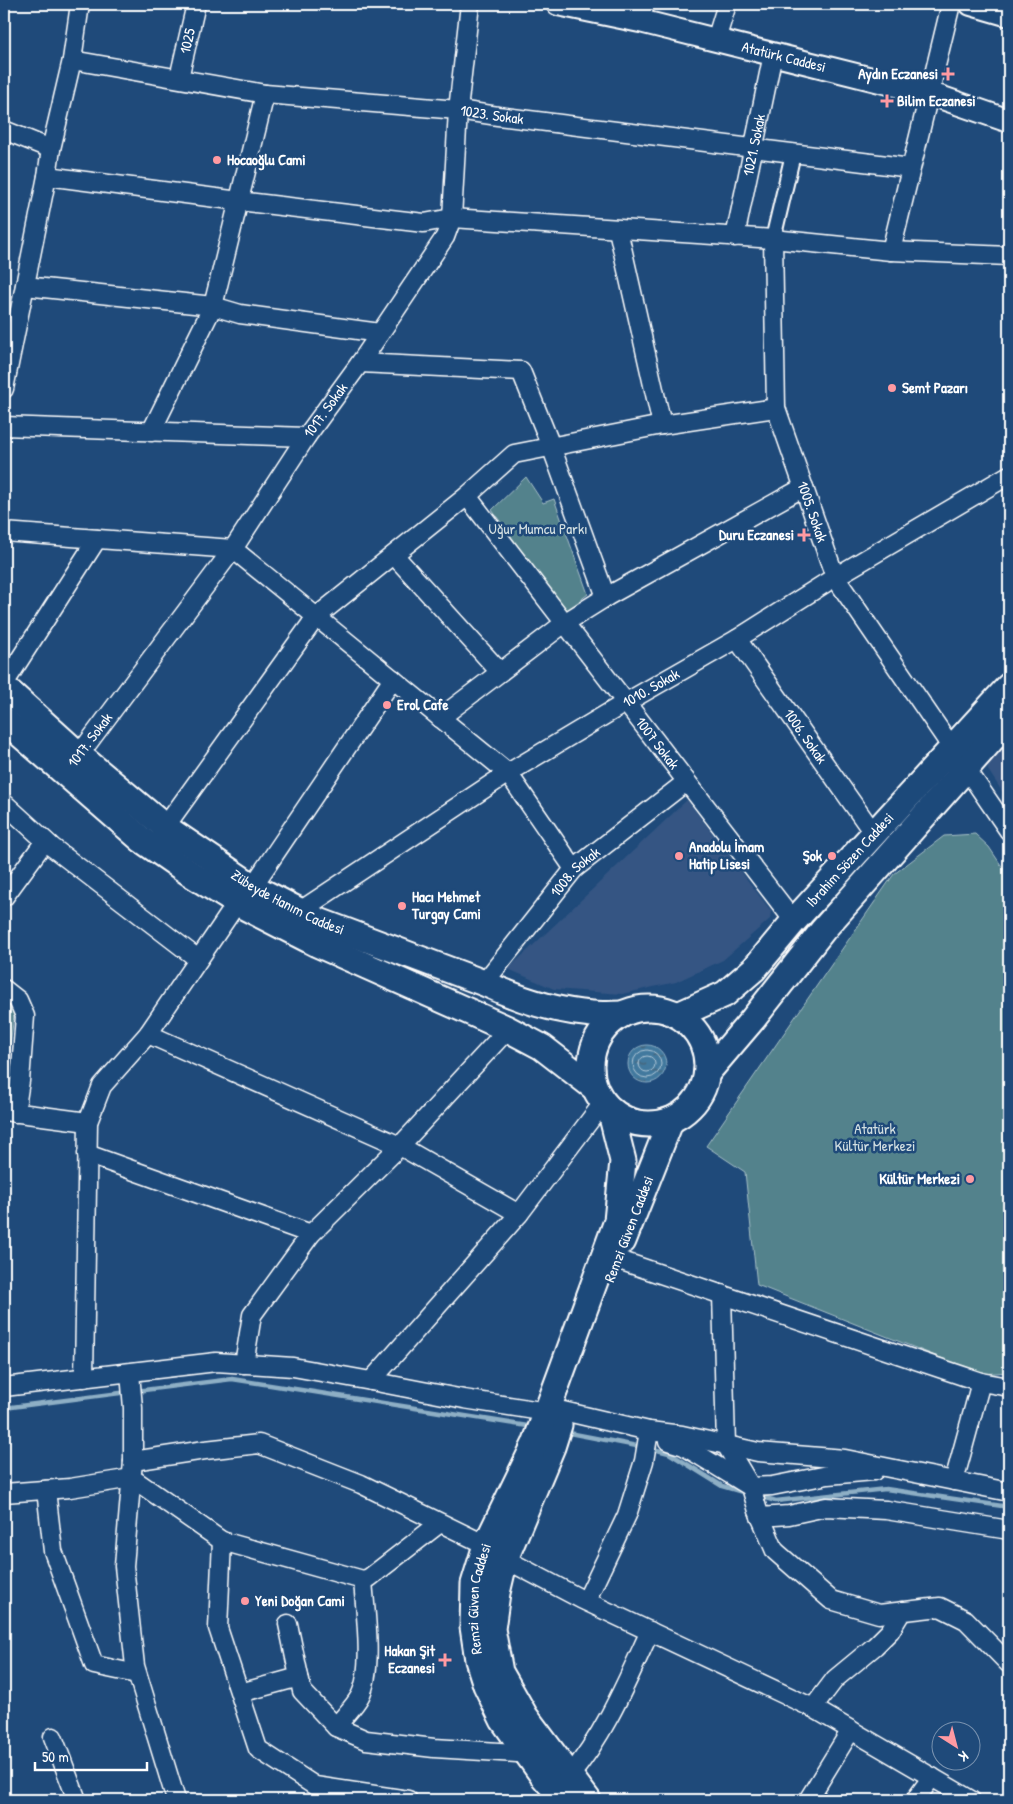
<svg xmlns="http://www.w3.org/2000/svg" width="1013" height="1804" viewBox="0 0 1013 1804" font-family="'Patrick Hand',sans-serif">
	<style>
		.built { fill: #345583 }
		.park { fill: #52828c; stroke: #a8c0c6 }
		.water { fill: url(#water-ripples); stroke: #8eafc5 }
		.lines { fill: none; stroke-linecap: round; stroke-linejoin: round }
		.shore { stroke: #b3c9d8; stroke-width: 1 }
		.stream { stroke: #8eafc5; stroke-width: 4.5 }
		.pedestrian-casing { stroke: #fff; stroke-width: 18 }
		.minor-casing { stroke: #fff; stroke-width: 21 }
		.tertiary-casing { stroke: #fff; stroke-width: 26 }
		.secondary-casing { stroke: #fff; stroke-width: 29 }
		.pedestrian { stroke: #1f4a7a; stroke-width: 14 }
		.minor { stroke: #1f4a7a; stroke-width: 18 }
		.tertiary { stroke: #1f4a7a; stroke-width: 22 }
		.secondary { stroke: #1f4a7a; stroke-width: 25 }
		.poi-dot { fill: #ff9aa2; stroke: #1f4a7a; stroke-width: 2 }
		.labels { text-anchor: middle; stroke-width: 5; stroke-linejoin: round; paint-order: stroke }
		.street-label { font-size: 15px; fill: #fff; stroke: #1f4a7a }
		.poi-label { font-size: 15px; font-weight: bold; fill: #fff; stroke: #1f4a7a; text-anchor: start }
		.park-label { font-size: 15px; fill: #d4e0e2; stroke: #1f4a7a }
	</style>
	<defs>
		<pattern id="water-ripples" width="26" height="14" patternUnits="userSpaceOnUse" patternTransform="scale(1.25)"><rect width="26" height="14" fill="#42799e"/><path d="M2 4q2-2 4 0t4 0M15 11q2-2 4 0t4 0" fill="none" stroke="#476275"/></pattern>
	</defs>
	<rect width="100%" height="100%" fill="#1f4a7a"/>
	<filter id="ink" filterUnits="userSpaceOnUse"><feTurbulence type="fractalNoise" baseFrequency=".02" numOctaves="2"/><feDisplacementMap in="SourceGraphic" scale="10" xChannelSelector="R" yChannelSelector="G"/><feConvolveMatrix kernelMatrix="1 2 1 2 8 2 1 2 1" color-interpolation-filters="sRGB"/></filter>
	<g filter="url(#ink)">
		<path class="built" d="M1009,739V802L988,770L989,760Z
			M687,800L771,911L770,919L723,960L676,982L622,994L554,989L508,969Z"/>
		<path class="park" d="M526,477L543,503L554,499L588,594L565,612L492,510Z
			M975,834L989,847L1009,877V1372L981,1374L757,1285L745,1172L706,1146L894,874L944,836Z
			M4,999L15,1008L4,1089Z"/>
		<path class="water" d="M628 1064a19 19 0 1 1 38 0a19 19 0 1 1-38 0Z"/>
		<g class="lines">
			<path class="shore" d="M633 1064a14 14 0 1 1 28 0a14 14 0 1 1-28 0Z
				M639 1064a8 8 0 1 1 16 0a8 8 0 1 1-16 0Z"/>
			<path class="stream" d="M136,1391L232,1379L534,1427
				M4,1408L128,1392
				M564,1432L642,1447
				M649,1448L669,1453L722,1486L746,1493
				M758,1496L776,1501L886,1489L1009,1507"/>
			<g class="pedestrian-casing">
				<path id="pedestrian" d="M773,239L793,154"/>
			</g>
			<g class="minor-casing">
				<g id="minor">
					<path d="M640,21L645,4"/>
					<path d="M716,40L727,4"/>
					<path id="s1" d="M72,60L265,94L458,110L498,116L911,168"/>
					<path id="s2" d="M179,78L196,4"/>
					<path d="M4,130L51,149"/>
					<path d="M47,176L239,201L424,223L452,218L773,239L891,251L1009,256"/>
					<path d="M618,230L662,425"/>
					<path id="s3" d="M735,237L773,54"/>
					<path id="s4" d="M773,239L776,408L835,577L1009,831"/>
					<path d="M891,251L951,4"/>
					<path d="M25,286L213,306L240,314L380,333"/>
					<path d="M360,363L521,371L551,446L606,597"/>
					<path d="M4,389L47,176L51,149L72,60L80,4"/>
					<path d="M4,426L306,437"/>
					<path d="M151,432L213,306L265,94"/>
					<path id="s5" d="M467,496L794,921"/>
					<path d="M4,532L233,549L508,773L574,869"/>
					<path d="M394,555L500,672"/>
					<path id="s6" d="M737,639L874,834"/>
					<path d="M4,684L97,539"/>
					<path d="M440,718L566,622L606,597L804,487"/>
					<path id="s7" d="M73,763L233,549L306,437L360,363L445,237L452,218L458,110L470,4"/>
					<path d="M4,803L52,847L198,959"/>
					<path d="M165,827L316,617L467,496L514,454L662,425L776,408"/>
					<path d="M253,886L393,679"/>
					<path d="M4,897L45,841"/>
					<path id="s8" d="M300,911L508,773L625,703L737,639L835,577L1009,475"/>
					<path id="s9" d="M484,983L574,869L686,782"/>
					<path d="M4,989L18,1000L25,1016L20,1081L15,1113"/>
					<path d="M148,1034L400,1146L519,1214"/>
					<path d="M4,1111L88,1122"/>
					<path d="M87,1154L311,1234"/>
					<path d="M616,1259L981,1382L1009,1387"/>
					<path d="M722,1294L726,1445L751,1487L758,1511L775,1551L831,1600L879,1614L940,1607L966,1620L1009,1664"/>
					<path d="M244,1364L252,1315L311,1234L400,1146L508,1029"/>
					<path d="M130,1373L133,1408V1461L124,1566L135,1666L176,1800"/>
					<path d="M84,1378L88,1122L102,1086L148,1034L237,903"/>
					<path d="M371,1381L519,1214L603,1103"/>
					<path d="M4,1387L216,1362L293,1367L371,1381L464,1399L547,1412L563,1411L649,1431L682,1435L758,1452L845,1459L1009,1492"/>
					<path d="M668,1441L684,1446L751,1487L772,1486L828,1475L874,1471"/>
					<path d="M133,1461L205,1450L259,1444L361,1484L486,1545"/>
					<path d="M954,1481L981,1382"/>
					<path d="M46,1490L53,1551L94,1665L137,1674"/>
					<path d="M4,1493L70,1488L132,1478L222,1541L363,1580L369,1578L440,1523"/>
					<path d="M760,1517L789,1515L826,1507L886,1510L1009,1530"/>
					<path d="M222,1541L218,1628L258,1749L315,1786L408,1800"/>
					<path d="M505,1559L581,1599L813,1708L971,1800"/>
					<path d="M586,1601L627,1515L644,1461L649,1431"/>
					<path d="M288,1624L302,1691L336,1727L366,1740L434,1748L517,1753L525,1751"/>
					<path d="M240,1693L299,1677"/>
					<path d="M813,1708L835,1679L875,1646L890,1631L902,1611"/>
					<path d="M336,1727C343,1717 354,1707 360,1696C374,1669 365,1611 363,1580"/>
					<path d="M53,1737L77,1800"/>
					<path d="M569,1777C605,1734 627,1681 650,1631"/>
					<path d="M808,1800L851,1730"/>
					<path d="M915,1800L932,1777"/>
				</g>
			</g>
			<g class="tertiary-casing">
				<g id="tertiary">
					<path id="s10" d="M558,4L640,21L928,93L1009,121"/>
					<path d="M971,4L1009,15"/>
				</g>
			</g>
			<g class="secondary-casing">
				<g id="secondary">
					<path id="s11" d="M4,687L79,755L165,827L255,888L319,921L484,983C518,999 554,1011 592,1014C602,1015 613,1014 623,1014"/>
					<path d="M4,720L142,840L191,874L237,903L317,944L508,1029L542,1047L595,1088"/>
					<circle cx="649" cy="1066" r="58"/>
					<path id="s12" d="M678,1015L725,994L754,969L794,921L1009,686"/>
					<path d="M707,1073L753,1019L823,930L1009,720"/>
					<path d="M623,1241L671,1120"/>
					<path d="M559,1425L552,1447L505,1559L497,1593L492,1629L500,1672L525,1716L588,1800"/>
					<path id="s13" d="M564,1800L543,1776L503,1720L486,1685L478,1660L473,1627L474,1584L486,1545L535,1444L617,1221L623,1161L610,1109"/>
				</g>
			</g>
			<use href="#pedestrian" class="pedestrian"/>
			<use href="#minor" class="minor"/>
			<use href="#tertiary" class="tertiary"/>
			<use href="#secondary" class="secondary"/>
		</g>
	</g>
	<g class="poi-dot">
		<path d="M945.5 66.5h5v5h5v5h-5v5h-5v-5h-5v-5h5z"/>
		<path d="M884.5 93.5h5v5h5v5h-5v5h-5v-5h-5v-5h5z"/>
		<circle cx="217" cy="160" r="5"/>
		<circle cx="892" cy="388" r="5"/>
		<path d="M801.5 527.5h5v5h5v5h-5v5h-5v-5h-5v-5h5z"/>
		<circle cx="387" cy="705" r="5"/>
		<circle cx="679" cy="856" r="5"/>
		<circle cx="832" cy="856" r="5"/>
		<circle cx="402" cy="906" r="5"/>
		<circle cx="970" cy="1179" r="5"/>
		<circle cx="245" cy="1601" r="5"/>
		<path d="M442.5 1652.5h5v5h5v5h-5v5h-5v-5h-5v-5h5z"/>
	</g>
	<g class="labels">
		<g class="street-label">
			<text dy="5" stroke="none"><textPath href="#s2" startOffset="38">1025</textPath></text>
			<text dy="5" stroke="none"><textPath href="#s10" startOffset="232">Atatürk Caddesi</textPath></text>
			<text dy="5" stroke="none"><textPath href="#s1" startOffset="424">1023. Sokak</textPath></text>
			<text dy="5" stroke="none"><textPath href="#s3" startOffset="94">1021. Sokak</textPath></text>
			<text dy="5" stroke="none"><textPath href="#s7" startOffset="434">1017. Sokak</textPath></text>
			<text dy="5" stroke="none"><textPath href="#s4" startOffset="279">1005. Sokak</textPath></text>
			<text dy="5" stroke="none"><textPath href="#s8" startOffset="416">1010. Sokak</textPath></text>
			<text dy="5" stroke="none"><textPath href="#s6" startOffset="119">1006. Sokak</textPath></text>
			<text transform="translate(90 740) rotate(-53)" y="5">1017. Sokak</text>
			<text dy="5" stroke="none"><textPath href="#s5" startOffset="312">1007 Sokak</textPath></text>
			<text dy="5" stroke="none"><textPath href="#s12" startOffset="235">Ibrahim Sözen Caddesi</textPath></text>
			<text dy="5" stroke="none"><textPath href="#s9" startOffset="144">1008. Sokak</textPath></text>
			<text dy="5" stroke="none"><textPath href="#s11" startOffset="358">Zübeyde Hanım Caddesi</textPath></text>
			<text transform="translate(629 1229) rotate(-69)" y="5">Remzi Güven Caddesi</text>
			<text dy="5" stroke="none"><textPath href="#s13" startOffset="228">Remzi Güven Caddesi</textPath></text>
		</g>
		<g class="poi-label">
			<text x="938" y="79" text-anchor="end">Aydın Eczanesi</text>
			<text x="897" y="106">Bilim Eczanesi</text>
			<text x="227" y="165">Hocaoğlu Cami</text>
			<text x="902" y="393">Semt Pazarı</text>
			<text x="794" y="540" text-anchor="end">Duru Eczanesi</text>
			<text x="397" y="710">Erol Cafe</text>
			<text x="689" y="852">Anadolu İmam<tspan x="689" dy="17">Hatip Lisesi</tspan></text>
			<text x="822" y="861" text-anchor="end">Şok</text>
			<text x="412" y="902">Hacı Mehmet<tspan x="412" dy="17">Turgay Cami</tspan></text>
			<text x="960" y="1184" text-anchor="end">Kültür Merkezi</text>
			<text x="255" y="1606">Yeni Doğan Cami</text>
			<text x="435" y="1656" text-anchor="end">Hakan Şit<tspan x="435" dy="17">Eczanesi</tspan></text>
		</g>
		<g class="park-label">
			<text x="538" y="534">Uğur Mumcu Parkı</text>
			<text x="875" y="1134">Atatürk<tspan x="875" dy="17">Kültür Merkezi</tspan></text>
		</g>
	</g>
	<rect width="1013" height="1804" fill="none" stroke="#1f4a7a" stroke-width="20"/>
	<rect x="10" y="10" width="993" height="1784" fill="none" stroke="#fff" stroke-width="2" filter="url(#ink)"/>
	<g transform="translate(956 1746) rotate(144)"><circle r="24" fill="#1f4a7a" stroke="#7992af"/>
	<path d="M0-4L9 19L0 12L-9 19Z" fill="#ff9aa2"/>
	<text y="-8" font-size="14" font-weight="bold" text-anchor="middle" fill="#ffffff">K</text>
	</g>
	<path d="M35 1762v8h112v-8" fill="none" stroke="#ffffff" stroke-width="2.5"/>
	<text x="42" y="1762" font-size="15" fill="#ffffff" stroke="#1f4a7a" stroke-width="4" paint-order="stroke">50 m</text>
</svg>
